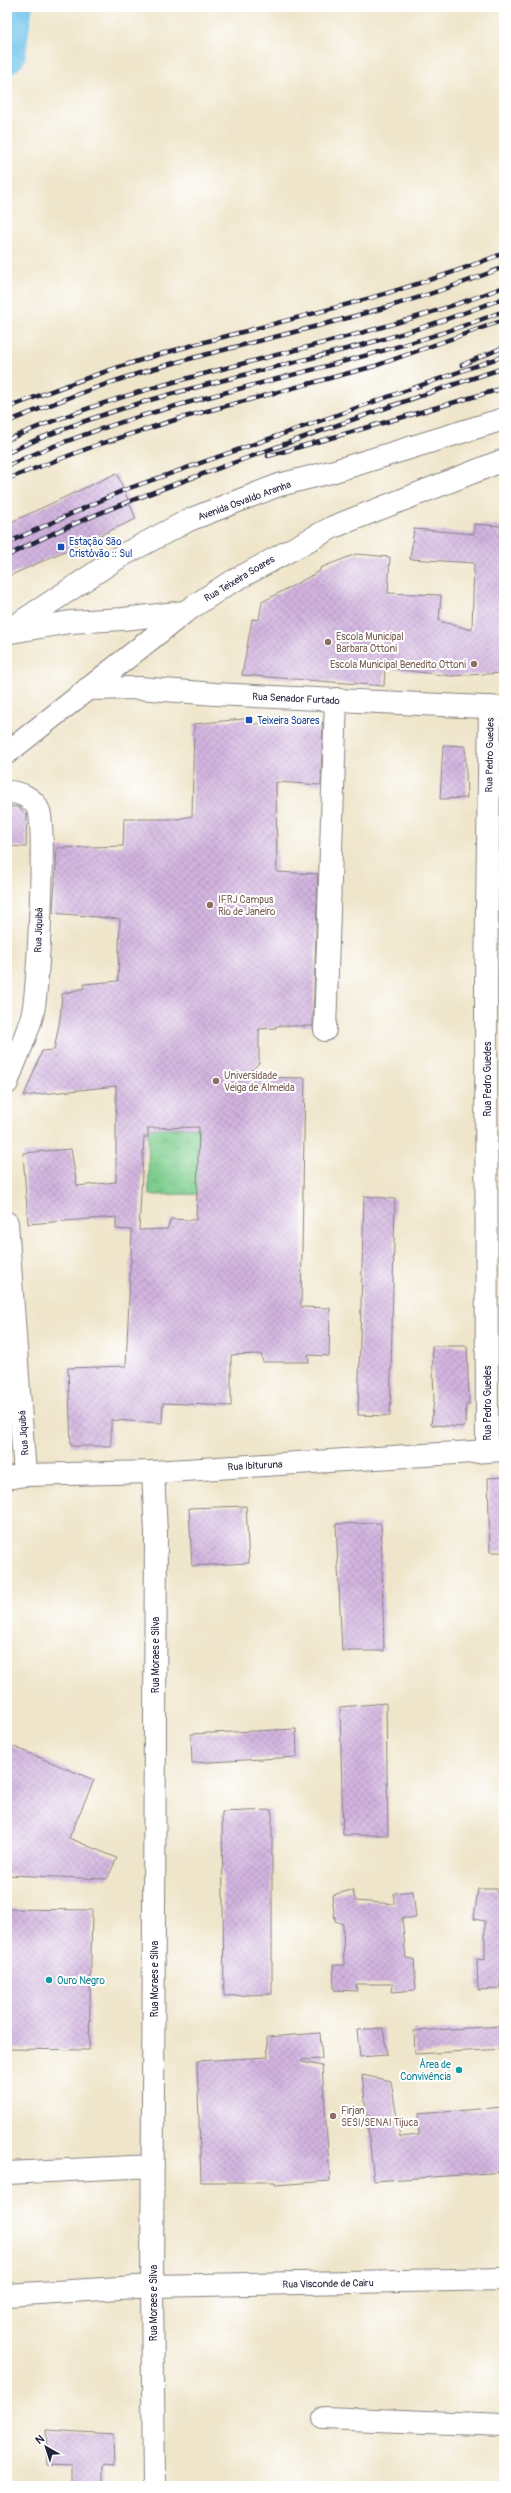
<svg xmlns="http://www.w3.org/2000/svg" width="511" height="2493" viewBox="0 0 511 2493" font-family="Pangolin,sans-serif">
	<style>
		.park { fill: url(#park-crowns); stroke: #507864 }
		.lines { fill: none; stroke-linecap: round; stroke-linejoin: round }
		.river { stroke: #6ec3eb; stroke-width: 37 }
		.building { fill: url(#building-cross-hatch); fill-rule: evenodd }
		.minor-casing { stroke: #888482; stroke-width: 24 }
		.tertiary-casing { stroke: #888482; stroke-width: 24 }
		.primary-casing { stroke: #888482; stroke-width: 24 }
		.minor { stroke: #fff; stroke-width: 22 }
		.tertiary { stroke: #fff; stroke-width: 22 }
		.primary { stroke: #fff; stroke-width: 22 }
		.rail-casing { stroke: #22223b; stroke-width: 4.5 }
		.rail { stroke: #fff; stroke-width: 3; stroke-dasharray: 9; stroke-linecap: butt }
		.transit-dot { fill: #1a4fb4; stroke: #fff; stroke-width: 1.5 }
		.education-dot { fill: #8d6e63; stroke: #fff; stroke-width: 1.5 }
		.culture-dot { fill: #0f9aa8; stroke: #fff; stroke-width: 1.5 }
		.labels { text-anchor: middle; stroke-width: 4; stroke-linejoin: round; paint-order: stroke }
		.street-label { font-size: 10px; fill: #22223b; stroke: #fff }
		.transit-label { font-size: 10px; fill: #164399; stroke: #fff; text-anchor: start }
		.education-label { font-size: 10px; fill: #785e54; stroke: #fff; text-anchor: start }
		.culture-label { font-size: 10px; fill: #0d838f; stroke: #fff; text-anchor: start }
	</style>
	<defs>
		<pattern id="park-crowns" width="20" height="18" patternUnits="userSpaceOnUse"><rect width="20" height="18" fill="#7dcd8d"/><path d="M2 6a3 3 0 1 1 6 0M12 15a3 3 0 1 1 6 0" fill="none" stroke="#6cb07b"/></pattern>
		<pattern id="building-cross-hatch" width="8" height="8" patternUnits="userSpaceOnUse"><rect width="8" height="8" fill="#d2b4df"/><path d="M0 0l8 8M0 8l8-8" fill="none" stroke="#b49ac0"/></pattern>
	</defs>
	<rect width="100%" height="100%" fill="#fff"/>
	<filter id="ink" filterUnits="userSpaceOnUse"><feTurbulence type="fractalNoise" baseFrequency=".025" numOctaves="2"/><feDisplacementMap in="SourceGraphic" scale="8" xChannelSelector="R" yChannelSelector="G"/><feConvolveMatrix kernelMatrix="1 2 1 2 8 2 1 2 1" color-interpolation-filters="sRGB"/></filter>
	<filter id="wash" filterUnits="userSpaceOnUse"><feTurbulence type="fractalNoise" baseFrequency=".012" numOctaves="4" result="noise"/><feDisplacementMap in="SourceGraphic" scale="16" xChannelSelector="R" yChannelSelector="G"/><feGaussianBlur stdDeviation="0.9" result="paint"/><feColorMatrix in="noise" values="0 0 0 0 0 0 0 0 0 0 0 0 0 0 0 0 0 1.4 0 .05"/><feComposite in="paint" operator="in"/></filter>
	<g filter="url(#wash)">
		<rect width="100%" height="100%" fill="#efe5ca"/>
		<path class="park" d="M199,1127L198,1194L149,1195L148,1128Z"/>
		<g class="lines">
			<path class="river" d="M7,55L14,7"/>
		</g>
		<g id="blocks">
			<path class="building" d="M117,473L136,519L7,577V524Z
				M474,524L501,526L500,536L504,537V673L451,676L385,668L384,686L242,675L252,619L259,620L262,602L320,571V568L356,554L390,557L388,593L441,595L439,621L472,630L474,563L410,559L414,529L474,534Z
				M252,718V724L323,723L321,785L276,782L277,872L318,874L313,1026H276V1028L259,1029V1063L245,1077L305,1078L301,1307L330,1308L329,1356L308,1355L309,1362H263L261,1354L231,1355V1406L163,1403L162,1423L111,1420V1446H71L68,1368L126,1366L132,1230L116,1229V1217L28,1224L23,1153L71,1149L77,1186L116,1182V1086L24,1096L42,1051L54,1050L60,1019L62,994L84,988V984L118,981L120,919L53,913L57,848L123,846L124,819H177L192,816L194,724ZM199,1127L196,1220L171,1219L167,1229L139,1230L144,1137H148V1128Z
				M443,745L465,746L467,798L440,799Z
				M7,806L18,807L27,815L26,847L7,846Z
				M364,1196L395,1199L390,1416L358,1415Z
				M432,1346H467L469,1404L466,1405L465,1427L431,1425L434,1400Z
				M504,1477V1552H490L488,1478Z
				M246,1506L249,1563L192,1566L189,1508Z
				M381,1523L384,1651H342L336,1524Z
				M386,1703L388,1835H343L340,1707Z
				M296,1729L297,1757L192,1763L191,1734Z
				M7,1744L94,1780L69,1838L117,1858L107,1879L7,1875Z
				M272,1810V1994L224,1996L222,1812Z
				M478,1889H497L498,1900H504V1982H500L499,1989L478,1990L477,1959L485,1960V1921L474,1919Z
				M352,1890L356,1901L394,1904V1893L413,1891L416,1918H402L406,1958L414,1959L416,1990L392,1992L393,1984H356L357,1991L334,1990L333,1965H344L343,1924L335,1921L332,1895Z
				M7,1909L92,1910L89,2050L7,2049Z
				M504,2026V2049L415,2054L414,2031Z
				M383,2028L387,2055L360,2057L357,2030Z
				M320,2033L322,2059L302,2060V2062L322,2066L330,2181L275,2185V2182H201L197,2061L268,2057L267,2037Z
				M362,2075L391,2081L400,2137L419,2135L418,2114L504,2107V2172L374,2181Z
				M46,2430L113,2434L114,2466L103,2465V2486H72V2466L48,2465Z"/>
		</g>
	</g>
	<g filter="url(#ink)">
		<use href="#blocks" fill-opacity="0" stroke="#888482" stroke-width="1"/>
		<g class="lines">
			<g class="minor-casing">
				<path id="minor" d="M7,792C20,792 34,798 39,811C46,828 38,988 33,1012C27,1037 15,1059 7,1083
					M325,1030L336,699
					M7,1223L25,1475
					M487,1451L486,979L490,707
					M153,1472L156,1533L152,2286L154,2486
					M7,2173L153,2166
					M7,2295L152,2286L504,2279
					M324,2418L504,2425"/>
			</g>
			<g class="tertiary-casing">
				<path id="tertiary" d="M87,689L139,688L215,694L504,708
					M7,1478L25,1475L153,1472L504,1450"/>
			</g>
			<g class="primary-casing">
				<path id="primary" d="M7,631L121,556L189,520L279,485L331,472L504,419
					M11,632L70,622L123,619L185,612
					M7,753L185,612L226,585L333,527L504,460"/>
			</g>
			<use href="#minor" class="minor"/>
			<use href="#tertiary" class="tertiary"/>
			<use href="#primary" class="primary"/>
			<g class="rail-casing">
				<path id="rail" d="M462,365L504,347
					M7,408C58,388 109,369 161,354C276,321 393,298 504,253
					M7,422C60,401 112,380 167,365C279,334 396,311 504,267
					M7,440C167,369 342,350 504,287
					M7,453C121,399 248,376 369,343C414,331 460,315 504,298
					M268,456L504,388
					M7,466C166,393 342,374 504,311
					M7,479L97,445L181,418L375,366L504,320
					M7,543L124,490L504,356
					M7,556C83,516 164,488 244,459C331,427 417,396 504,368"/>
			</g>
			<use href="#rail" class="rail"/>
		</g>
	</g>
	<g class="transit-dot">
		<rect x="57" y="543" width="8" height="8" rx="2"/>
		<rect x="245" y="716" width="8" height="8" rx="2"/>
	</g>
	<g class="education-dot">
		<circle cx="328" cy="642" r="4"/>
		<circle cx="474" cy="664" r="4"/>
		<circle cx="210" cy="905" r="4"/>
		<circle cx="216" cy="1081" r="4"/>
		<circle cx="333" cy="2116" r="4"/>
	</g>
	<g class="culture-dot">
		<circle cx="49" cy="1980" r="4"/>
		<circle cx="459" cy="2070" r="4"/>
	</g>
	<g class="labels">
		<g class="street-label">
			<text transform="translate(244 500) rotate(-20)" y="4">Avenida Osvaldo Aranha</text>
			<text transform="translate(239 578) rotate(-31)" y="4">Rua Teixeira Soares</text>
			<text transform="translate(296 698) rotate(3)" y="4">Rua Senador Furtado</text>
			<text transform="translate(489 755) rotate(-89)" y="4">Rua Pedro Guedes</text>
			<text transform="translate(38 930) rotate(-88)" y="4">Rua Jiquibá</text>
			<text transform="translate(487 1079) rotate(-90)" y="4">Rua Pedro Guedes</text>
			<text transform="translate(487 1403) rotate(-90)" y="4">Rua Pedro Guedes</text>
			<text transform="translate(23 1433) rotate(-94)" y="4">Rua Jiquibá</text>
			<text transform="translate(255 1465) rotate(-3)" y="4">Rua Ibituruna</text>
			<text transform="translate(155 1655) rotate(-90)" y="4">Rua Moraes e Silva</text>
			<text transform="translate(154 1979) rotate(-90)" y="4">Rua Moraes e Silva</text>
			<text transform="translate(328 2283) rotate(-1)" y="4">Rua Visconde de Cairu</text>
			<text transform="translate(153 2303) rotate(-90)" y="4">Rua Moraes e Silva</text>
		</g>
		<g class="transit-label">
			<text x="69" y="545">Estação São<tspan x="69" dy="12">Cristóvão :: Sul</tspan></text>
			<text x="257" y="724">Teixeira Soares</text>
		</g>
		<g class="education-label">
			<text x="336" y="640">Escola Municipal<tspan x="336" dy="12">Barbara Ottoni</tspan></text>
			<text x="466" y="668" text-anchor="end">Escola Municipal Benedito Ottoni</text>
			<text x="218" y="903">IFRJ Campus<tspan x="218" dy="12">Rio de Janeiro</tspan></text>
			<text x="224" y="1079">Universidade<tspan x="224" dy="12">Veiga de Almeida</tspan></text>
			<text x="341" y="2114">Firjan<tspan x="341" dy="12">SESI/SENAI Tijuca</tspan></text>
		</g>
		<g class="culture-label">
			<text x="57" y="1984">Ouro Negro</text>
			<text x="451" y="2068" text-anchor="end">Área de<tspan x="451" dy="12">Convivência</tspan></text>
		</g>
	</g>
	<rect width="511" height="2493" fill="none" stroke="#fff" stroke-width="24"/>
	<g transform="translate(46 2447) rotate(321)" stroke="#ffffff" stroke-width="3" paint-order="stroke">
	<path d="M0-3L7 15L0 10L-7 15Z" fill="#22223b"/>
	<text y="-6" font-size="11" font-weight="bold" text-anchor="middle" fill="#22223b">N</text>
	</g>
</svg>
